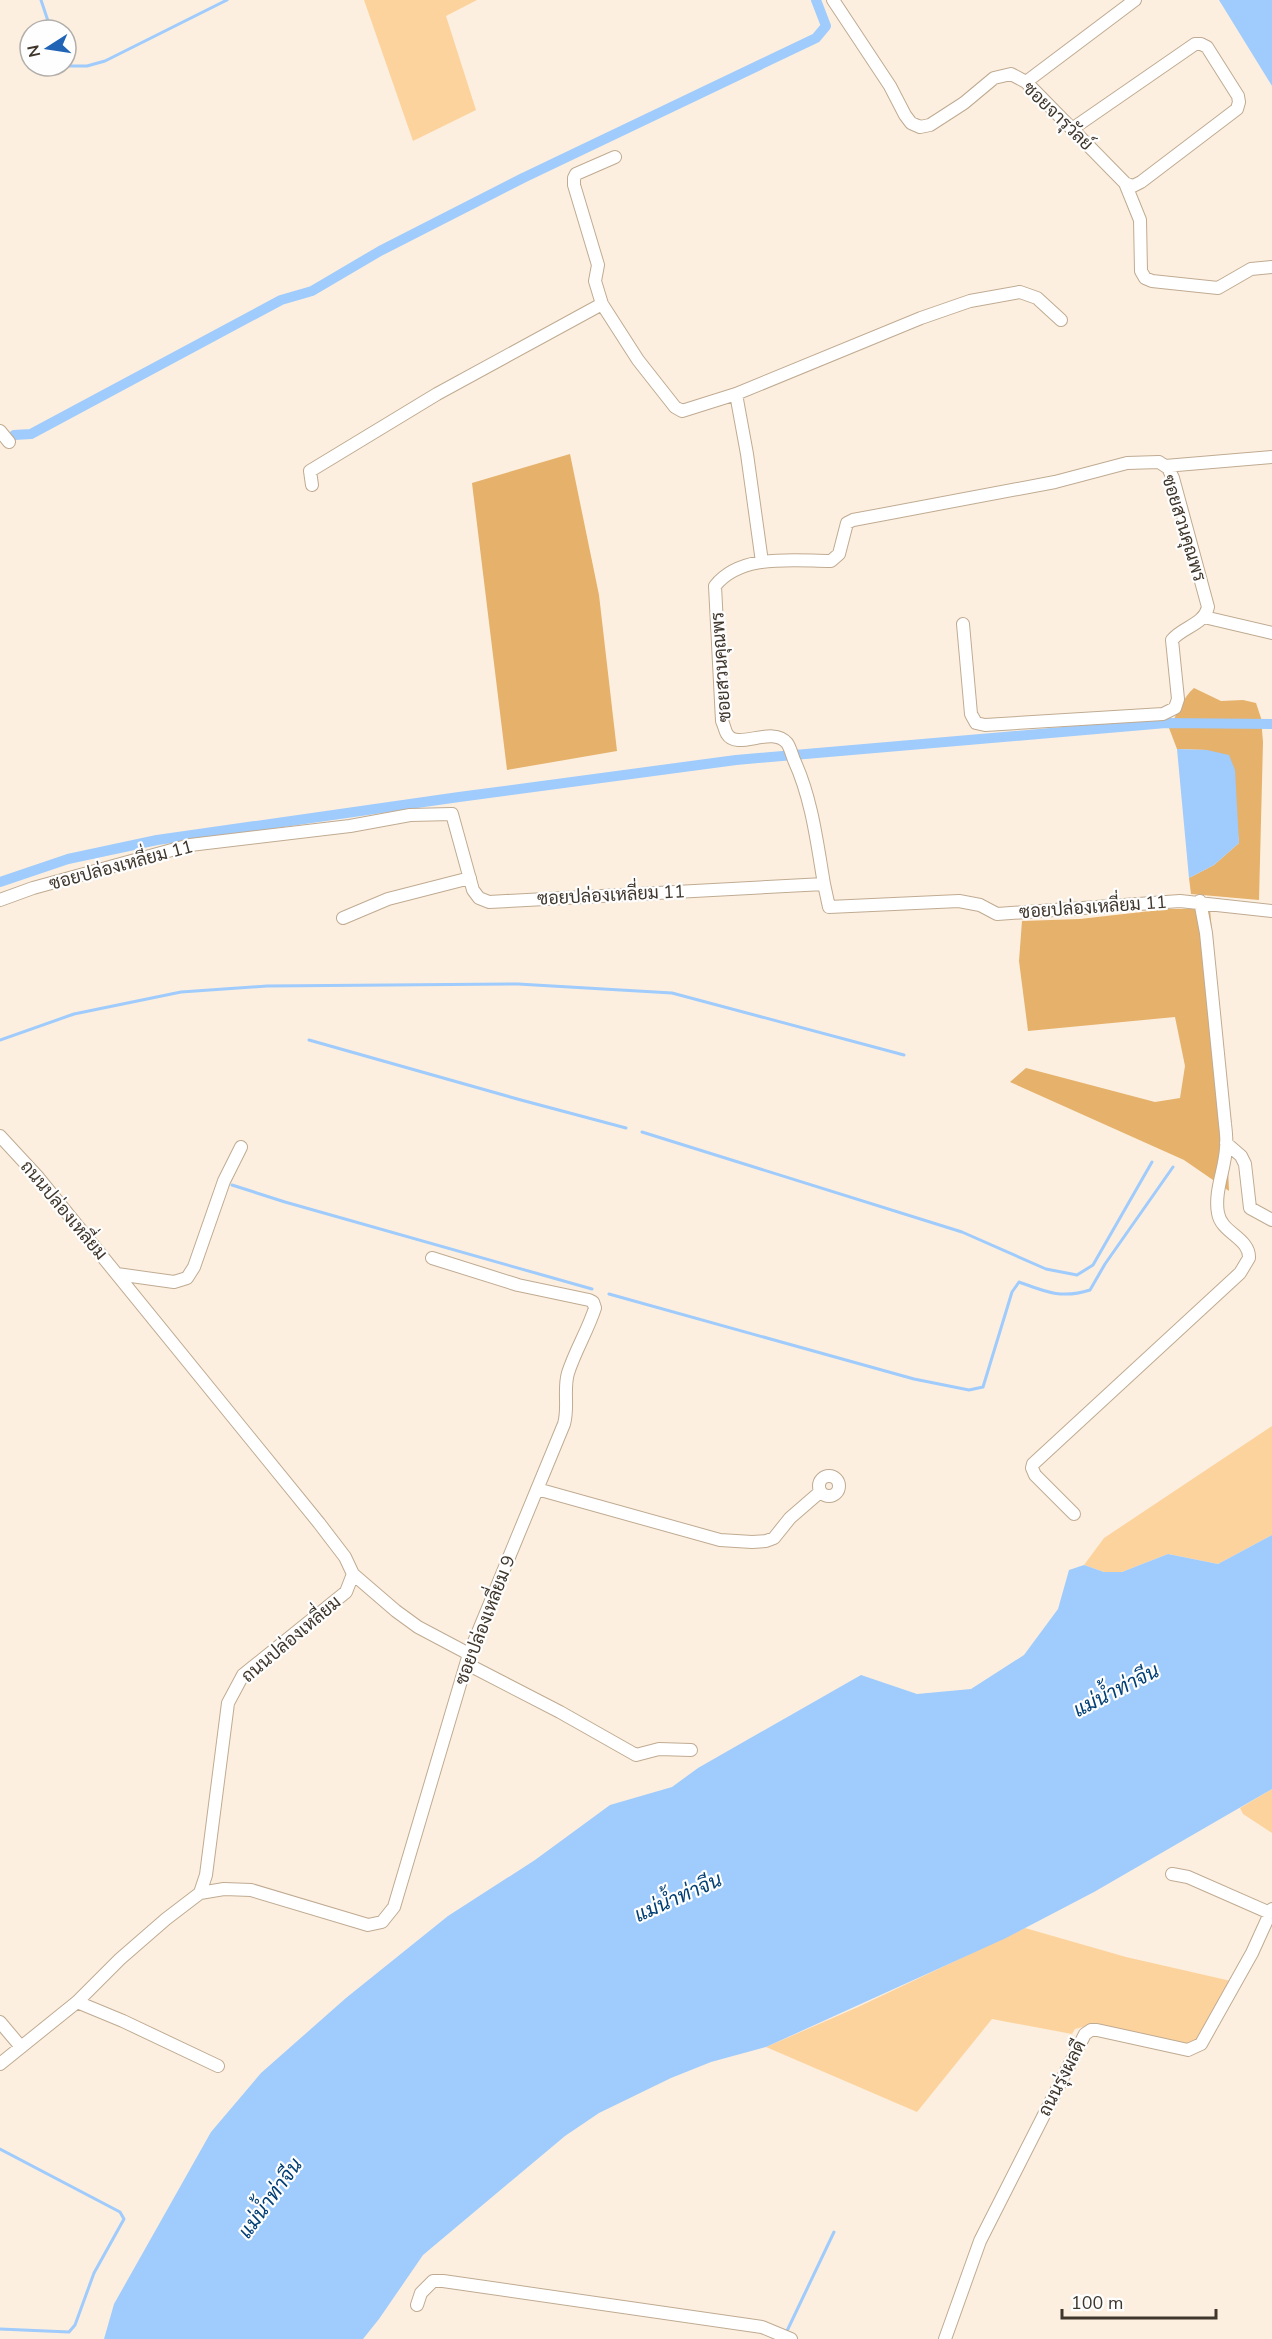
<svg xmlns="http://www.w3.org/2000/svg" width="1272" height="2339" viewBox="0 0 1272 2339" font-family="'Nunito Sans',Sarabun,sans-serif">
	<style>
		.green { fill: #fdd39d }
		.forest { fill: #e5b16b }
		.water { fill: #9fcbfd }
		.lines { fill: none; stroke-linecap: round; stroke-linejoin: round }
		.stream { stroke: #9fcbfd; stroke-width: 3 }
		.canal { stroke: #9fcbfd; stroke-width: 10 }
		.minor-casing { stroke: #c0ab92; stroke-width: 14 }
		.minor { stroke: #fff; stroke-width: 12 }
		.labels { text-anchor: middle; stroke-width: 4.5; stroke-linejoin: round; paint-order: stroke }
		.street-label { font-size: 18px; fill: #3f362c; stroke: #fefefe }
		.water-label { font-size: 20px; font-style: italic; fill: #003e74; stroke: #fefefe }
	</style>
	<rect width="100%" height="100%" fill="#fcefdf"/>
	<path class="green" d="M364,0H477L446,16L476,110L413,141Z
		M1272,1426V1535L1218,1564L1168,1554L1122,1572H1104L1084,1565L1104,1538Z
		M1272,1789V1833L1243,1814L1240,1808Z
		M1025,1928L1126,1957L1231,1981L1196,2045L1090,2025L1075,2029L1072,2034L992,2019L917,2112L766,2047L858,2007Z"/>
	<path class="forest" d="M570,454L599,595L617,751L507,770L472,483Z
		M1194,688L1221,701L1243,700L1256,703L1261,718L1263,742L1259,900L1191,894L1189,878L1214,865L1239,843L1237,825L1207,750L1177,749L1169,728C1177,715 1183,697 1194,688Z
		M1168,909H1210L1223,1053L1229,1191L1184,1160L1010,1082L1026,1068L1155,1102L1180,1098L1185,1066L1175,1017L1028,1031L1019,961L1022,921L1080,919Z"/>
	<path class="water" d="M1219,0H1272V86Z
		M1177,749L1207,750L1229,755L1235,770L1239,843L1214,865L1189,878Z
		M1272,1535V1789L1094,1892L1006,1938L766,2047L711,2062L671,2078L599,2113L565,2136L423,2255L379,2319L363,2339H104L114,2304L211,2132L261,2073L346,1998L448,1916L535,1860L610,1805L672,1787L698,1768L861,1675L917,1694L971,1689L1024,1655L1058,1609L1069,1570L1084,1565L1104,1572H1122L1168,1554L1218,1564Z"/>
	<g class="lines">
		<path class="stream" d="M41,0L51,30
			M64,66H87L105,61L227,0
			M0,1040L74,1014L181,992L267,986L518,984L672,993L904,1055
			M309,1040L521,1100L626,1128
			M642,1132L962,1232L1046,1269L1077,1275L1093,1265L1152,1162
			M232,1185L285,1202L592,1289
			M609,1294L914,1379L969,1390L983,1387L1012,1292L1019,1282C1046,1292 1062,1299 1090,1290L1105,1264L1173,1167
			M0,2149L120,2212L124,2219L94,2273L75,2325L69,2332L0,2329
			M786,2333L834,2232"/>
		<path class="canal" d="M14,435L31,434L281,300L312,291L380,251L523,178L816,38L826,26L816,0
			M0,882L68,859L157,840L459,797L736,760L1166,723L1272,724"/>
		<g class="minor-casing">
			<path id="minor" d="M833,0L890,86L905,115L911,123L920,127L930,125L964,103L994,78L1011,74L1026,82L1125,183L1140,220L1141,271L1145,278L1152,281L1218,288L1251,269L1272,267
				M1026,82L1135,0
				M1072,129L1195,44H1201L1207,47L1238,96L1239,102L1237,109L1141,182L1133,186L1125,183
				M615,157L576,174L574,178V185L598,265L595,281L602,304L638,360L675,407L682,411L736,394L921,318L970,301L1020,292L1037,298L1061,320
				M736,394L747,454L762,562
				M0,431L9,442
				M1165,466L1272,457
				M312,485L310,471L437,394L602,304
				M1204,617L1272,633
				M824,884C817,843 812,799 794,760C792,755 790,747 787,743C772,725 737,751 727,734C725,731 724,725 722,721L715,586C741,553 794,561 831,561L839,554L847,523L853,520L1055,482L1127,463L1159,462L1168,468L1173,478L1208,607C1204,625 1182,627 1172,640L1178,699L1175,708L1163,714L985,725L976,723L971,714L963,624
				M0,900L33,888L190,845L350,826L410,815L452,814L473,890L479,898L489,902L824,884L829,907L959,901L980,905L997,914L1180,901L1272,911
				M343,918L388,899L470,878
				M0,1136L37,1176L319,1523L345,1557L353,1574L346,1592L243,1675L228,1703L206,1875L200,1893L166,1919L120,1959L77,2002L0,2064
				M1226,1143L1241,1156L1245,1164L1250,1208L1272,1220
				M117,1274L174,1282L187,1278L194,1267L224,1181L241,1147
				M819 1486a10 10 0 1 1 20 0a10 10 0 1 1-20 0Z
				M537,1489L720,1540L752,1542L766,1541L774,1538L790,1518L820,1492
				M1074,1514L1035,1475L1032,1468L1033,1464L1240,1273L1249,1258C1250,1238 1221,1233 1218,1213C1214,1192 1225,1169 1226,1148C1227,1140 1226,1132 1225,1124L1206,933L1200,901
				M353,1574L396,1611L418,1627L469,1654
				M467,1664L560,1712L636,1755L659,1749L691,1750
				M1172,1874L1188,1877L1270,1913
				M200,1893L224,1889L251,1890L368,1925L382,1922L394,1907L469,1654L564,1424C569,1407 563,1390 568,1373C575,1351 588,1330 595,1308L593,1302L589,1300L518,1285L432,1258
				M77,2002L123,2021L218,2066
				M0,2022L21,2047
				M417,2305L421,2293L433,2281H443L762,2327L791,2339
				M945,2339L980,2241L1085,2034L1091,2030H1097L1188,2050L1201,2044L1252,1953L1272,1909"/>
		</g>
		<use href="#minor" class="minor"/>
	</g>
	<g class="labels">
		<g class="street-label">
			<text transform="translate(1058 116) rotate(44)" y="6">ซอยจารุวัลย์</text>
			<text transform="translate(1184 528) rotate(73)" y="6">ซอยสวนคุณพร</text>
			<text transform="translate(721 667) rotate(-94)" y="6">ซอยสวนคุณพร</text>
			<text transform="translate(121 865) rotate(-15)" y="6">ซอยปล่องเหลี่ยม 11</text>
			<text transform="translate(611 895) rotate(-3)" y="6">ซอยปล่องเหลี่ยม 11</text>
			<text transform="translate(1093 907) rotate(-4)" y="6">ซอยปล่องเหลี่ยม 11</text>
			<text transform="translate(64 1210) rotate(50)" y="6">ถนนปล่องเหลี่ยม</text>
			<text transform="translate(485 1620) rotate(-69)" y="6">ซอยปล่องเหลี่ยม 9</text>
			<text transform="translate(291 1639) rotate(-40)" y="6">ถนนปล่องเหลี่ยม</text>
			<text transform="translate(1062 2078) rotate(-63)" y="6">ถนนรุ่งผลดี</text>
		</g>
		<g class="water-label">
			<text transform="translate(1116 1690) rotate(-27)" y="7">แม่น้ำท่าจีน</text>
			<text transform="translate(678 1897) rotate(-24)" y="7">แม่น้ำท่าจีน</text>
			<text transform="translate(270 2198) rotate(-54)" y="7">แม่น้ำท่าจีน</text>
		</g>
	</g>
	<g transform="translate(48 48) rotate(258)"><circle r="28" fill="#fefefe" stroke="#b2aeaa" stroke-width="1.5"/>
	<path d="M0-4.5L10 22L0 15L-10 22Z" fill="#2163b4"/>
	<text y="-9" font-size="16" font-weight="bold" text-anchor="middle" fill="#3f362c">N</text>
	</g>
	<path d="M1062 2309v9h154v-9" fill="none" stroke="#3f362c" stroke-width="3"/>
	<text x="1071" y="2309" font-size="18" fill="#3f362c" stroke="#fefefe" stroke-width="4.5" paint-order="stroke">100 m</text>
</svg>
